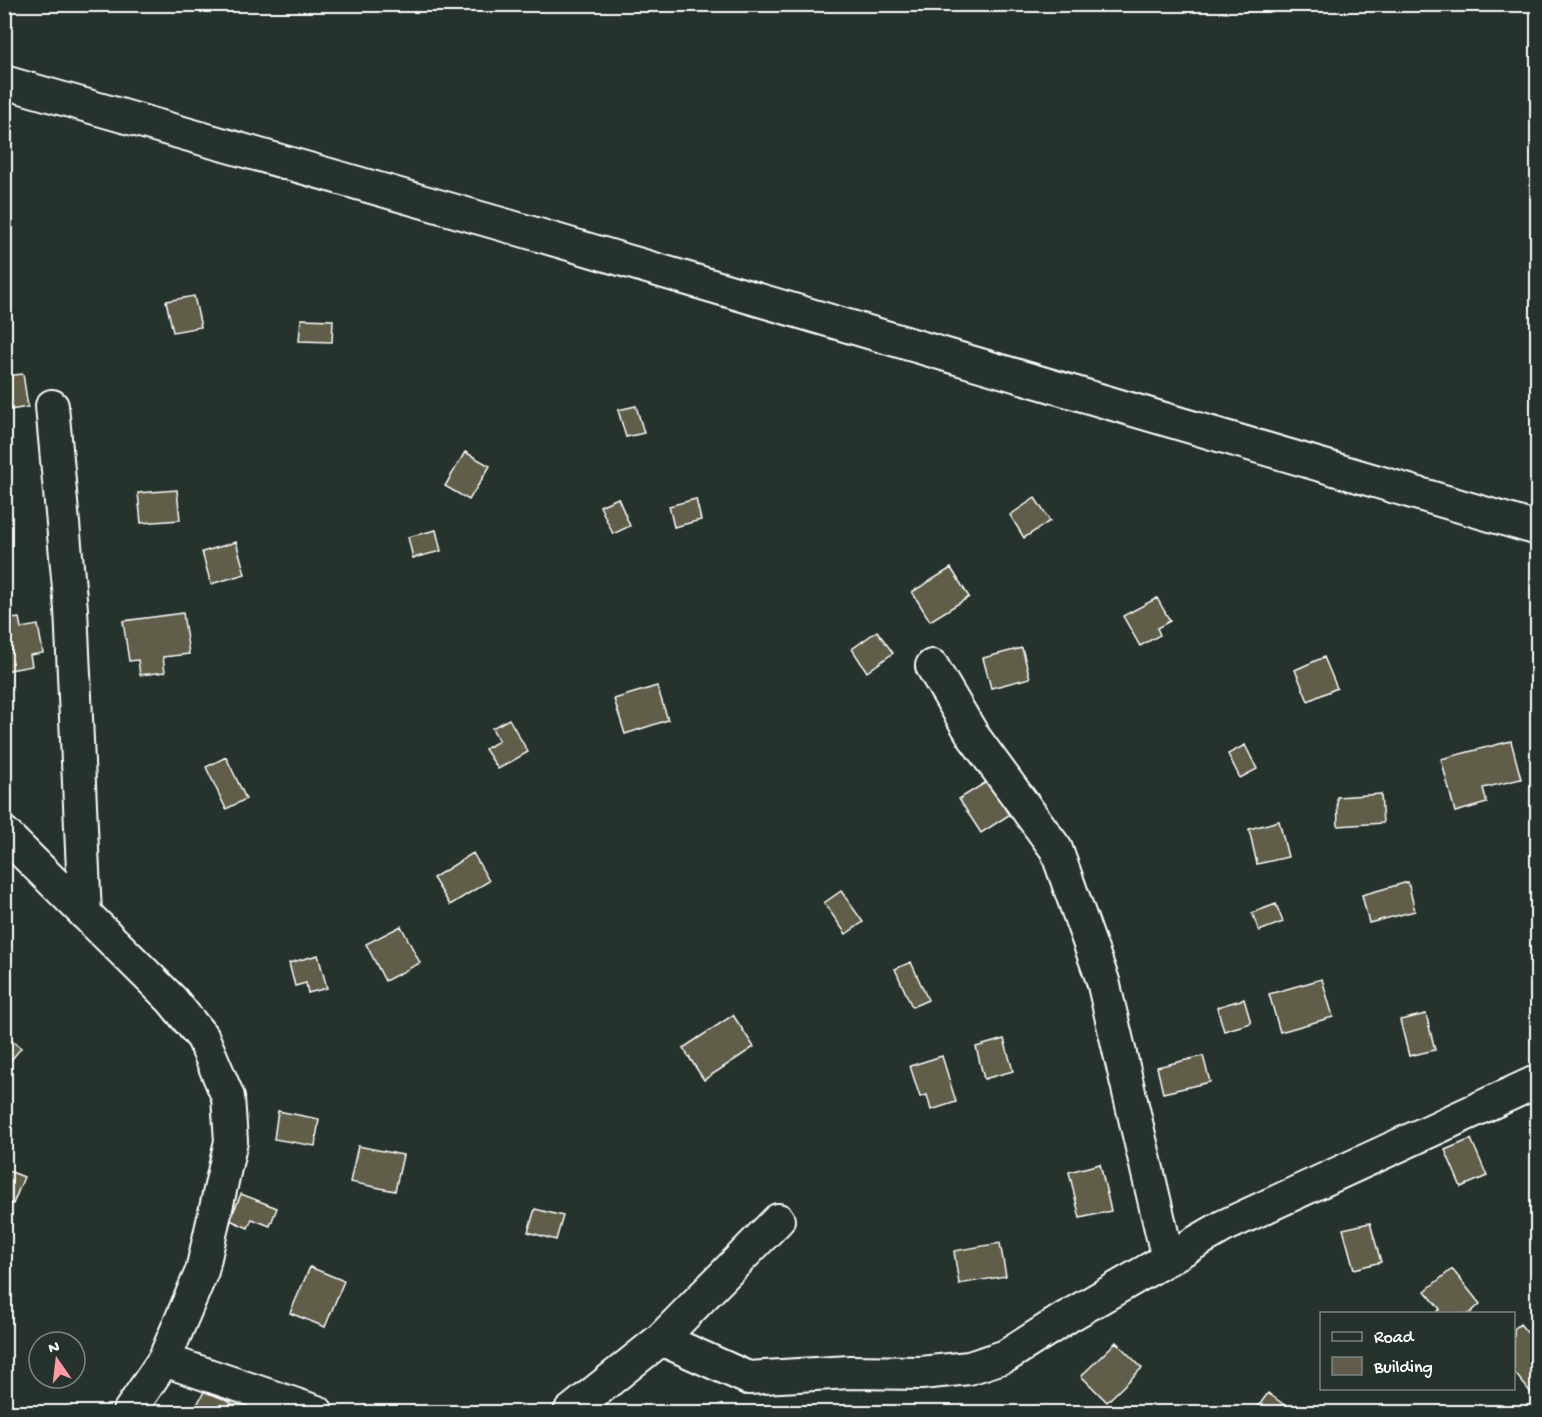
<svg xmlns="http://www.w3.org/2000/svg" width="1542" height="1417" viewBox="0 0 1542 1417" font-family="'Gochi Hand',sans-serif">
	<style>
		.building { fill: #615d4a; stroke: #fff; stroke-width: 1.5 }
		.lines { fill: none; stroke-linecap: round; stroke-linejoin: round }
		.minor-casing { stroke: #fff; stroke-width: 36 }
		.minor { stroke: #26332d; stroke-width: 32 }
	</style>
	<rect width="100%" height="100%" fill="#26332d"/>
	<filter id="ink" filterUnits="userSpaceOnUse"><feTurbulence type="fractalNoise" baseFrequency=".0167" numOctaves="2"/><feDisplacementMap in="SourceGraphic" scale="12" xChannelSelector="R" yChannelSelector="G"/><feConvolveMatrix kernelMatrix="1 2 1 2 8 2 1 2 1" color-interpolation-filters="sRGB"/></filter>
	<g filter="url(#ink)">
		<path class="building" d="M194,296L201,327L173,332L166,301Z
			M301,319L333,320L332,342L299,341Z
			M23,374L28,407L4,411V376Z
			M636,406L644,433L626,437L618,410Z
			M465,452L490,466L469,500L445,486Z
			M177,490L180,520L141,523L138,493Z
			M618,498L630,526L613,534L600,506Z
			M1035,498L1050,521L1024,538L1010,515Z
			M696,499L701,520L674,527L669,506Z
			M436,530L441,551L413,558L408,537Z
			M236,542L245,574L211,584L202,552Z
			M951,568L969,597L930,621L912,592Z
			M1157,598L1170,621L1157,628L1160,635L1140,646L1123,616Z
			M183,613L189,654L163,657L165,672L140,675L138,660L129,661L123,621Z
			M19,618L21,628L38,625L43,653L30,655L32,666L4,671V620Z
			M877,631L893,653L867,672L852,649Z
			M1022,648L1030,678L991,688L983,658Z
			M1324,657L1337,688L1308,701L1295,670Z
			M657,686L668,720L625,734L614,699Z
			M509,719L528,752L498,769L485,749L499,741L492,728Z
			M1511,741L1521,779L1483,788L1487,803L1455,812L1441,759Z
			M1245,745L1257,769L1240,778L1228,754Z
			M226,757L246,799L226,809L206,767Z
			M988,781L1009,815L981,833L959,799Z
			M1381,794L1383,823L1338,826L1337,797Z
			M1279,821L1288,857L1257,864L1249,829Z
			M473,853L489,881L450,905L433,878Z
			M1408,882L1415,911L1369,923L1362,895Z
			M841,891L863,922L846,934L824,903Z
			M1276,904L1283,922L1259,931L1252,913Z
			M401,926L420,963L385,981L366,944Z
			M318,955L327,988L308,993L306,983L295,986L289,963Z
			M911,962L928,1000L912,1007L895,969Z
			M1322,979L1333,1017L1280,1032L1269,994Z
			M1244,999L1251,1023L1224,1031L1217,1007Z
			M1426,1014L1435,1050L1409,1056L1400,1020Z
			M733,1015L754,1047L704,1080L683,1048Z
			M4,1035L21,1048L4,1069Z
			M1004,1039L1013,1071L984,1079L976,1047Z
			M942,1056L956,1102L931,1110L927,1095L920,1097L910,1066Z
			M1203,1056L1210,1082L1163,1093L1157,1067Z
			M278,1111L319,1119L315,1146L274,1139Z
			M1471,1139L1487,1176L1461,1187L1445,1150Z
			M358,1146L403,1155L395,1191L350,1182Z
			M1100,1164L1111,1211L1080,1218L1069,1172Z
			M4,1169L24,1177L13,1204L4,1201Z
			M241,1194L277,1208L270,1226L252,1219L248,1228L230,1220Z
			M535,1209L563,1216L556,1240L528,1232Z
			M1370,1223L1381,1262L1354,1269L1343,1229Z
			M1000,1243L1006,1276L959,1284L954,1251Z
			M310,1267L344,1281L325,1327L290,1313Z
			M1452,1269L1480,1304L1469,1314H1435L1440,1309L1425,1291Z
			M1520,1324L1538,1345L1536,1399L1514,1372V1329Z
			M1116,1342L1142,1368L1107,1402L1081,1376Z
			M205,1390L233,1404L229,1412H193Z
			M1268,1393L1294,1412H1254Z"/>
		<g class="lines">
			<g class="minor-casing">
				<path id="minor" d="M4,82L508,226L1538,529
					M52,406L71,609L85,914
					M932,666L974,737L1056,849L1103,981L1168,1259
					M4,833L172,1000L203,1038L228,1097L231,1141L202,1271L164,1360L129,1412
					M661,1339L748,1378L850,1372L921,1373L969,1368L1006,1356L1067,1317L1224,1226L1538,1081
					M164,1360L317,1412
					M570,1412L661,1339L778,1220"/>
			</g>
			<use href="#minor" class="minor"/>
		</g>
	</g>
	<rect width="1542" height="1417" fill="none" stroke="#26332d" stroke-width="24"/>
	<rect x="12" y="12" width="1518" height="1393" fill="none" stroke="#fff" stroke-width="2" filter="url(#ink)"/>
	<rect x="1320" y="1312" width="195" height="78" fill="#26332d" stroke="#7d8581" stroke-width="1.5"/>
	<rect x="1332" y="1332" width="30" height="9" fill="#26332d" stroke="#7d8581" stroke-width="1.5"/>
	<text x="1374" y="1342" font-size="18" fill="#ffffff">Road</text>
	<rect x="1332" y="1357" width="30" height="18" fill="#615d4a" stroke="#7d8581" stroke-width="1.5"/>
	<text x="1374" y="1372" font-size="18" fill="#ffffff">Building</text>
	<g transform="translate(57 1360) rotate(346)"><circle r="28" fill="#26332d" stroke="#7d8581" stroke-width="1.5"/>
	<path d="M0-4.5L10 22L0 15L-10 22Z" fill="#ff9aa2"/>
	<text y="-9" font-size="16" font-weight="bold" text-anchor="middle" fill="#ffffff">N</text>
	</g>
</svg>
